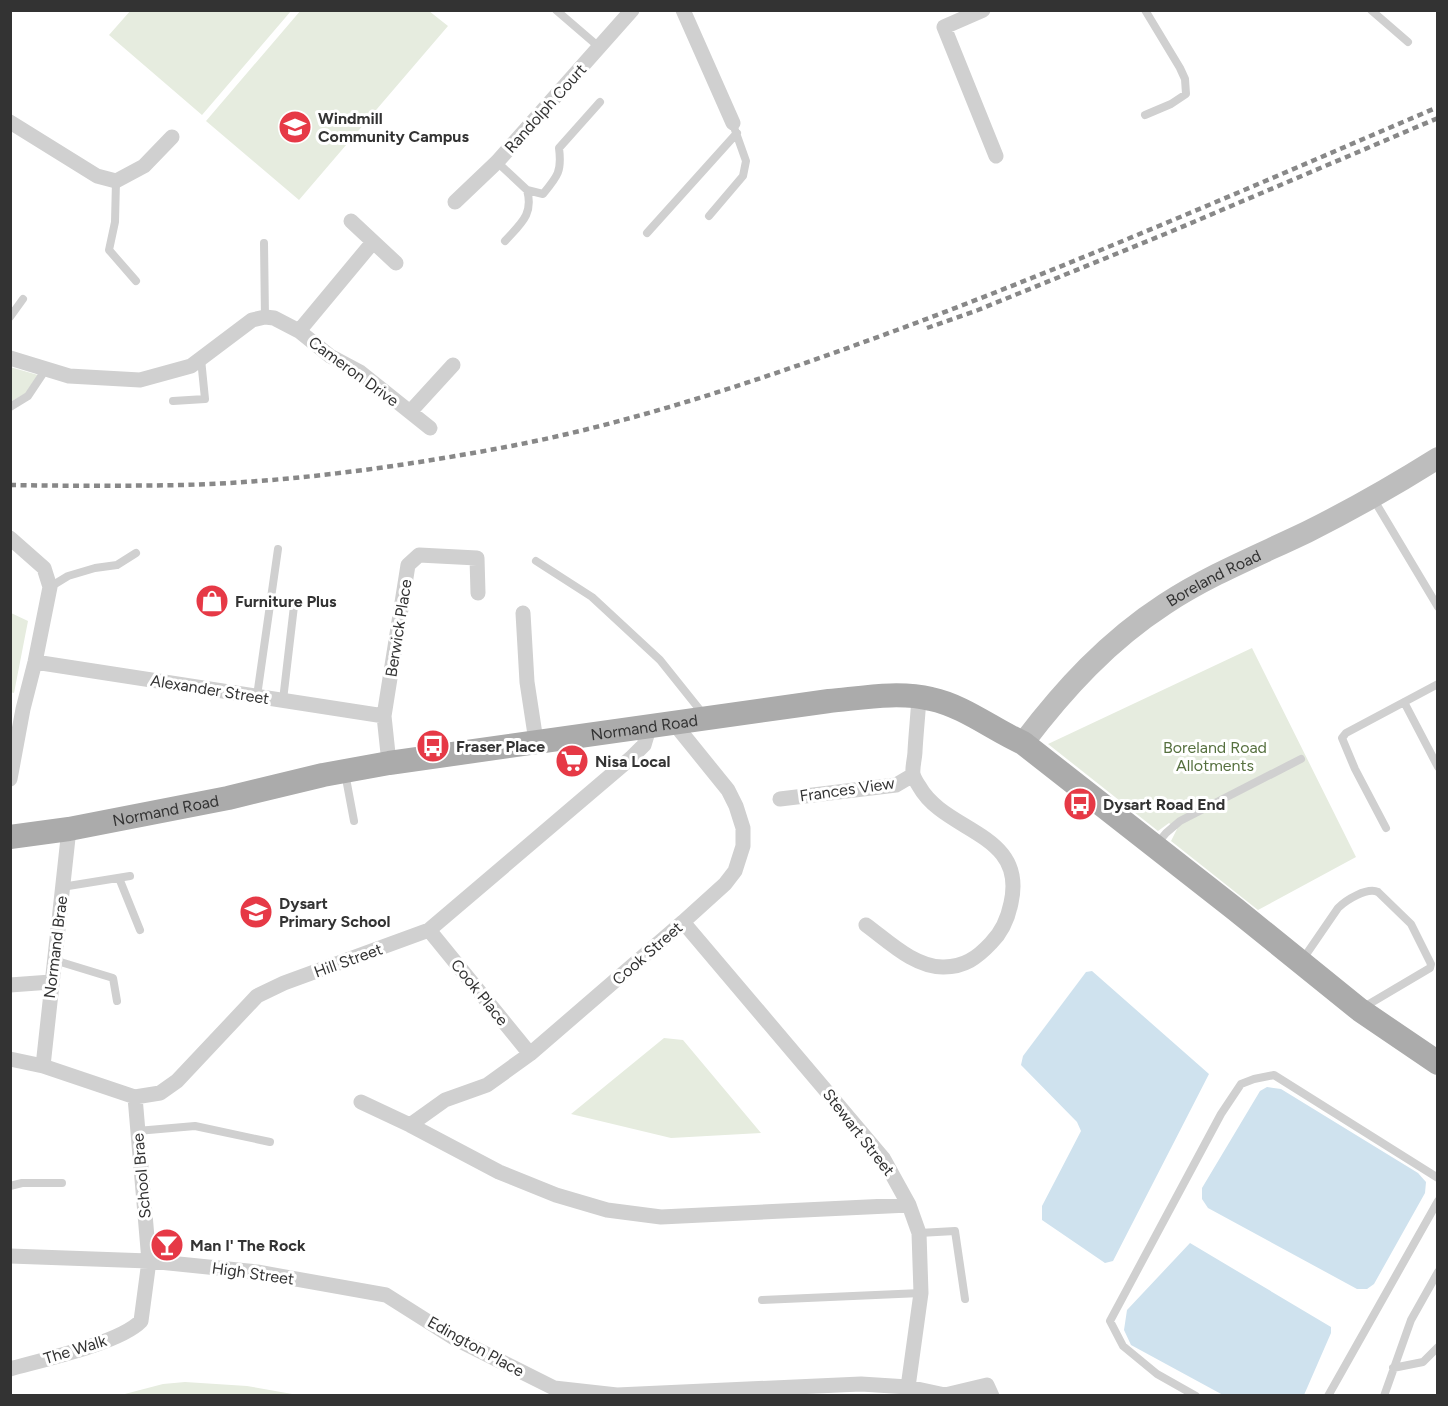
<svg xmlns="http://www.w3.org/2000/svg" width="1448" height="1406" viewBox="0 0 1448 1406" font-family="Figtree,sans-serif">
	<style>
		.green { fill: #e6ecdf }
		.water { fill: #cfe2ee }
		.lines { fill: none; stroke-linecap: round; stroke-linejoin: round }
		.lane { stroke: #d0d0d0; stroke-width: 8 }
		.street { stroke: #d0d0d0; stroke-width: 15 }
		.secondary { stroke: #bdbdbd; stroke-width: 22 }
		.primary { stroke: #ababab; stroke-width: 24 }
		.rail { stroke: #888; stroke-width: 4.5; stroke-dasharray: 6 4.5; stroke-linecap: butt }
		.labels { text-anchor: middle; stroke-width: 6; stroke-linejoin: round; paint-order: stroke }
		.street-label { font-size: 16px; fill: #333; stroke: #fff }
		.poi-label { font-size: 16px; font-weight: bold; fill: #333; stroke: #fff; text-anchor: start }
		.park-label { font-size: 16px; fill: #56703f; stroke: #fff }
	</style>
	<rect width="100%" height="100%" fill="#fff"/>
	<path class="green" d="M131,10H291V11L202,115L109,35Z
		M301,10L429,11L448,26L299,200L206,121Z
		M10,367L38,375L30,391L10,402Z
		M11,613L28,621L14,693L10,692Z
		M1252,648L1356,857L1258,910L1171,841L1177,829L1169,823L1158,831L1048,744Z
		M664,1038L683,1040L761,1133L671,1138L571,1114Z
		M185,1382L247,1386L298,1395H121L163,1384Z"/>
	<path class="water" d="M1092,971L1209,1074L1113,1261L1105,1263L1042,1220V1206L1081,1131L1077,1122L1021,1065L1023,1056L1086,972Z
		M1267,1087L1281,1089L1418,1173L1426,1182L1425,1193L1374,1284L1367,1289H1357L1208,1208L1202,1199V1188L1260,1091Z
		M1190,1243L1331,1327V1333L1304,1395H1223L1131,1345L1124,1330L1127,1310Z"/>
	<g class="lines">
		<path class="lane" d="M556,10L599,47
			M1371,10L1408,42
			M1145,115L1171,104L1186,94L1185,79L1180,68L1145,10
			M497,162L527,190L543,194C558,176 562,171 559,148L600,102
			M116,181L115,222L109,250L136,281
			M709,216L743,176L746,161L735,130
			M647,233L737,133
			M505,241C520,224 534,215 527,190
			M264,243L265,317
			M10,317L23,299
			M173,401L205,399L201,359
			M10,407L28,396L46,369
			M1374,500L1438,607
			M536,561L592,597L660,660L704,715
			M50,587L68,576L95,568L117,565L136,553
			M257,696L278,549
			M283,700L294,606
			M1404,702L1438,767
			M345,773L354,821
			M1386,828L1355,769L1342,738L1346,733L1438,684
			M1156,845L1166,833L1180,821L1301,759
			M119,878L140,930
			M62,887L130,876
			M1303,959L1338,908C1346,900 1367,887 1378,892L1411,924L1431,964L1430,968L1364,1007
			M54,960L113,978L117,1001
			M137,1131L195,1126L270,1142
			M10,1186L22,1183H62
			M919,1233L955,1231L965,1299
			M762,1300L921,1293
			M1393,1368L1423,1362L1438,1347
			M1196,1396L1157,1374L1123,1346L1110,1321L1221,1114L1241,1084L1254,1079L1274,1075L1438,1178
			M1328,1396L1438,1201
			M1384,1396L1411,1320L1438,1272"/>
		<path class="street" d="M683,10L733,123
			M983,10L944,27L996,156
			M10,122L97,176L116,181L144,166L172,137
			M455,202L497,162L632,10
			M351,221L396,263
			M299,331L373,242
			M10,358L69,376L140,380L191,366L252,320L265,317L274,318L299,331L330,356L360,372L430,428
			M410,412L453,365
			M10,538L44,568L50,587L35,662L23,709L10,779
			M523,613L527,682L536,741
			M35,662L384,716
			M389,763L384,716L408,565L419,555L477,558L478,593
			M780,799L896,785L913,775
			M683,922L883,1158L909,1205L919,1233L921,1293L908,1387
			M866,925C888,941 915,968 944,967C964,967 977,958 991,943C1002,932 1008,918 1011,903C1027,832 945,833 919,786C917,783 914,778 913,774C912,767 915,758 915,751C916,733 918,715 919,697
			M429,930L530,1054
			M10,985L51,982
			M10,1059L43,1066L135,1097L160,1093L177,1081L257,996L284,983L429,930L631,758L644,745L650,725
			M43,1066L69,829
			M361,1102L410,1125L499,1172L556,1195L607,1210L661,1217L909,1205
			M410,1125L445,1100L487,1085L530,1054L683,922L725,884L735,871L743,846V828L736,806L728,790L673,722
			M10,1256L149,1261L257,1272L386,1295L454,1338L554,1388L617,1395L861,1384L908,1387L945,1395L987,1385L992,1396
			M10,1369C42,1360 120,1343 141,1321L149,1261L135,1097"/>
		<path class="secondary" id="s1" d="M1023,743C1064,689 1108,641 1165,604C1209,575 1259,555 1307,532C1351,510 1395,485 1438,458"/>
		<path class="primary" id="s2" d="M10,837L69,829L228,798L323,775L389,763L829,701C862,698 898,691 931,699C964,706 992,729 1023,743L1235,909L1360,1010L1438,1063"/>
		<path class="rail" d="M927,328L978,310L1170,232L1438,118
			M10,485C68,486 125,486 183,485C287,482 393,468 495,449C633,424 766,378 897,330C1080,262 1258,184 1438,107"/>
	</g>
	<defs>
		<g id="school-disc" transform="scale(1.725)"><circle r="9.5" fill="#e63946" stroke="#fff"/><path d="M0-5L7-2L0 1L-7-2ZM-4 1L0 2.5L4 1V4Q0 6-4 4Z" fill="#fff"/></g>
		<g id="shop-disc" transform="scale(1.725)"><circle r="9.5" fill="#e63946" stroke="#fff"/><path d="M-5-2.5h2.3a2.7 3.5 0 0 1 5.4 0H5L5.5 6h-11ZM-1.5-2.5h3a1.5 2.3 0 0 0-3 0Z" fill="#fff"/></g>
		<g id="bus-disc" transform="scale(1.725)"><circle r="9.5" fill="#e63946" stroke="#fff"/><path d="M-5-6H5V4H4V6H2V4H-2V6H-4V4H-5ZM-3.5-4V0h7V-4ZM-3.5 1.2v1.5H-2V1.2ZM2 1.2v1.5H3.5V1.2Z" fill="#fff"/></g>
		<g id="supermarket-disc" transform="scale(1.725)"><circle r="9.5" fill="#e63946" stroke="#fff"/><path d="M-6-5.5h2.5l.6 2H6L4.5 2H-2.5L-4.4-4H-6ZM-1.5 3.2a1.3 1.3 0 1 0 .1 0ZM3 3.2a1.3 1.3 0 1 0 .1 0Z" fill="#fff"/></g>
		<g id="bar-disc" transform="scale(1.725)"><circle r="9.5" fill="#e63946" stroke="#fff"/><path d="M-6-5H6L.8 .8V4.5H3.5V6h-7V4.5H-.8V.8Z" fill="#fff"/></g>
	</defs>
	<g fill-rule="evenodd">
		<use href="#school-disc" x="295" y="127"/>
		<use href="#shop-disc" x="212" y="601"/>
		<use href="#bus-disc" x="433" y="746"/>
		<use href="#supermarket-disc" x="572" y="761"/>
		<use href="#bus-disc" x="1080" y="804"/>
		<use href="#school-disc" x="256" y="912"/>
		<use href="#bar-disc" x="167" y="1245"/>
	</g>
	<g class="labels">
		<g class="street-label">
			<text transform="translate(545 108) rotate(-48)" y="6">Randolph Court</text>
			<text transform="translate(354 371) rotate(36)" y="6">Cameron Drive</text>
			<text dy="6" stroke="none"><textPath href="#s1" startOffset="255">Boreland Road</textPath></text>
			<text transform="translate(398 628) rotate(-81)" y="6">Berwick Place</text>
			<text transform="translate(210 689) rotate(9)" y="6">Alexander Street</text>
			<text dy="6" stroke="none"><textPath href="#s2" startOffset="644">Normand Road</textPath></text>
			<text transform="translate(847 789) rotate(-8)" y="6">Frances View</text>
			<text dy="6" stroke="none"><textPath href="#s2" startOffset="158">Normand Road</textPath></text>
			<text transform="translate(55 947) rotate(-83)" y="6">Normand Brae</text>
			<text transform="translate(647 953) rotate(-41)" y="6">Cook Street</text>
			<text transform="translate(348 960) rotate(-20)" y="6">Hill Street</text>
			<text transform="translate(480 992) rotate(51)" y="6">Cook Place</text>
			<text transform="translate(859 1132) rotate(52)" y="6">Stewart Street</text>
			<text transform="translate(141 1176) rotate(-95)" y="6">School Brae</text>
			<text transform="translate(253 1273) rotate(8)" y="6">High Street</text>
			<text transform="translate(476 1346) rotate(29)" y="6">Edington Place</text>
			<text transform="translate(75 1349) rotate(-17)" y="6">The Walk</text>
		</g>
		<g class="poi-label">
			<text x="318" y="124">Windmill<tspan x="318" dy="18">Community Campus</tspan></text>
			<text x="235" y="607">Furniture Plus</text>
			<text x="456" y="752">Fraser Place</text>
			<text x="595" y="767">Nisa Local</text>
			<text x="1103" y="810">Dysart Road End</text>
			<text x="279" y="909">Dysart<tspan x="279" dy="18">Primary School</tspan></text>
			<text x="190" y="1251">Man I' The Rock</text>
		</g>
		<g class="park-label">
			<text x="1215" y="753">Boreland Road<tspan x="1215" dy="18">Allotments</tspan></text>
		</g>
	</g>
	<rect width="1448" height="1406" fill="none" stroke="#333333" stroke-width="24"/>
</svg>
